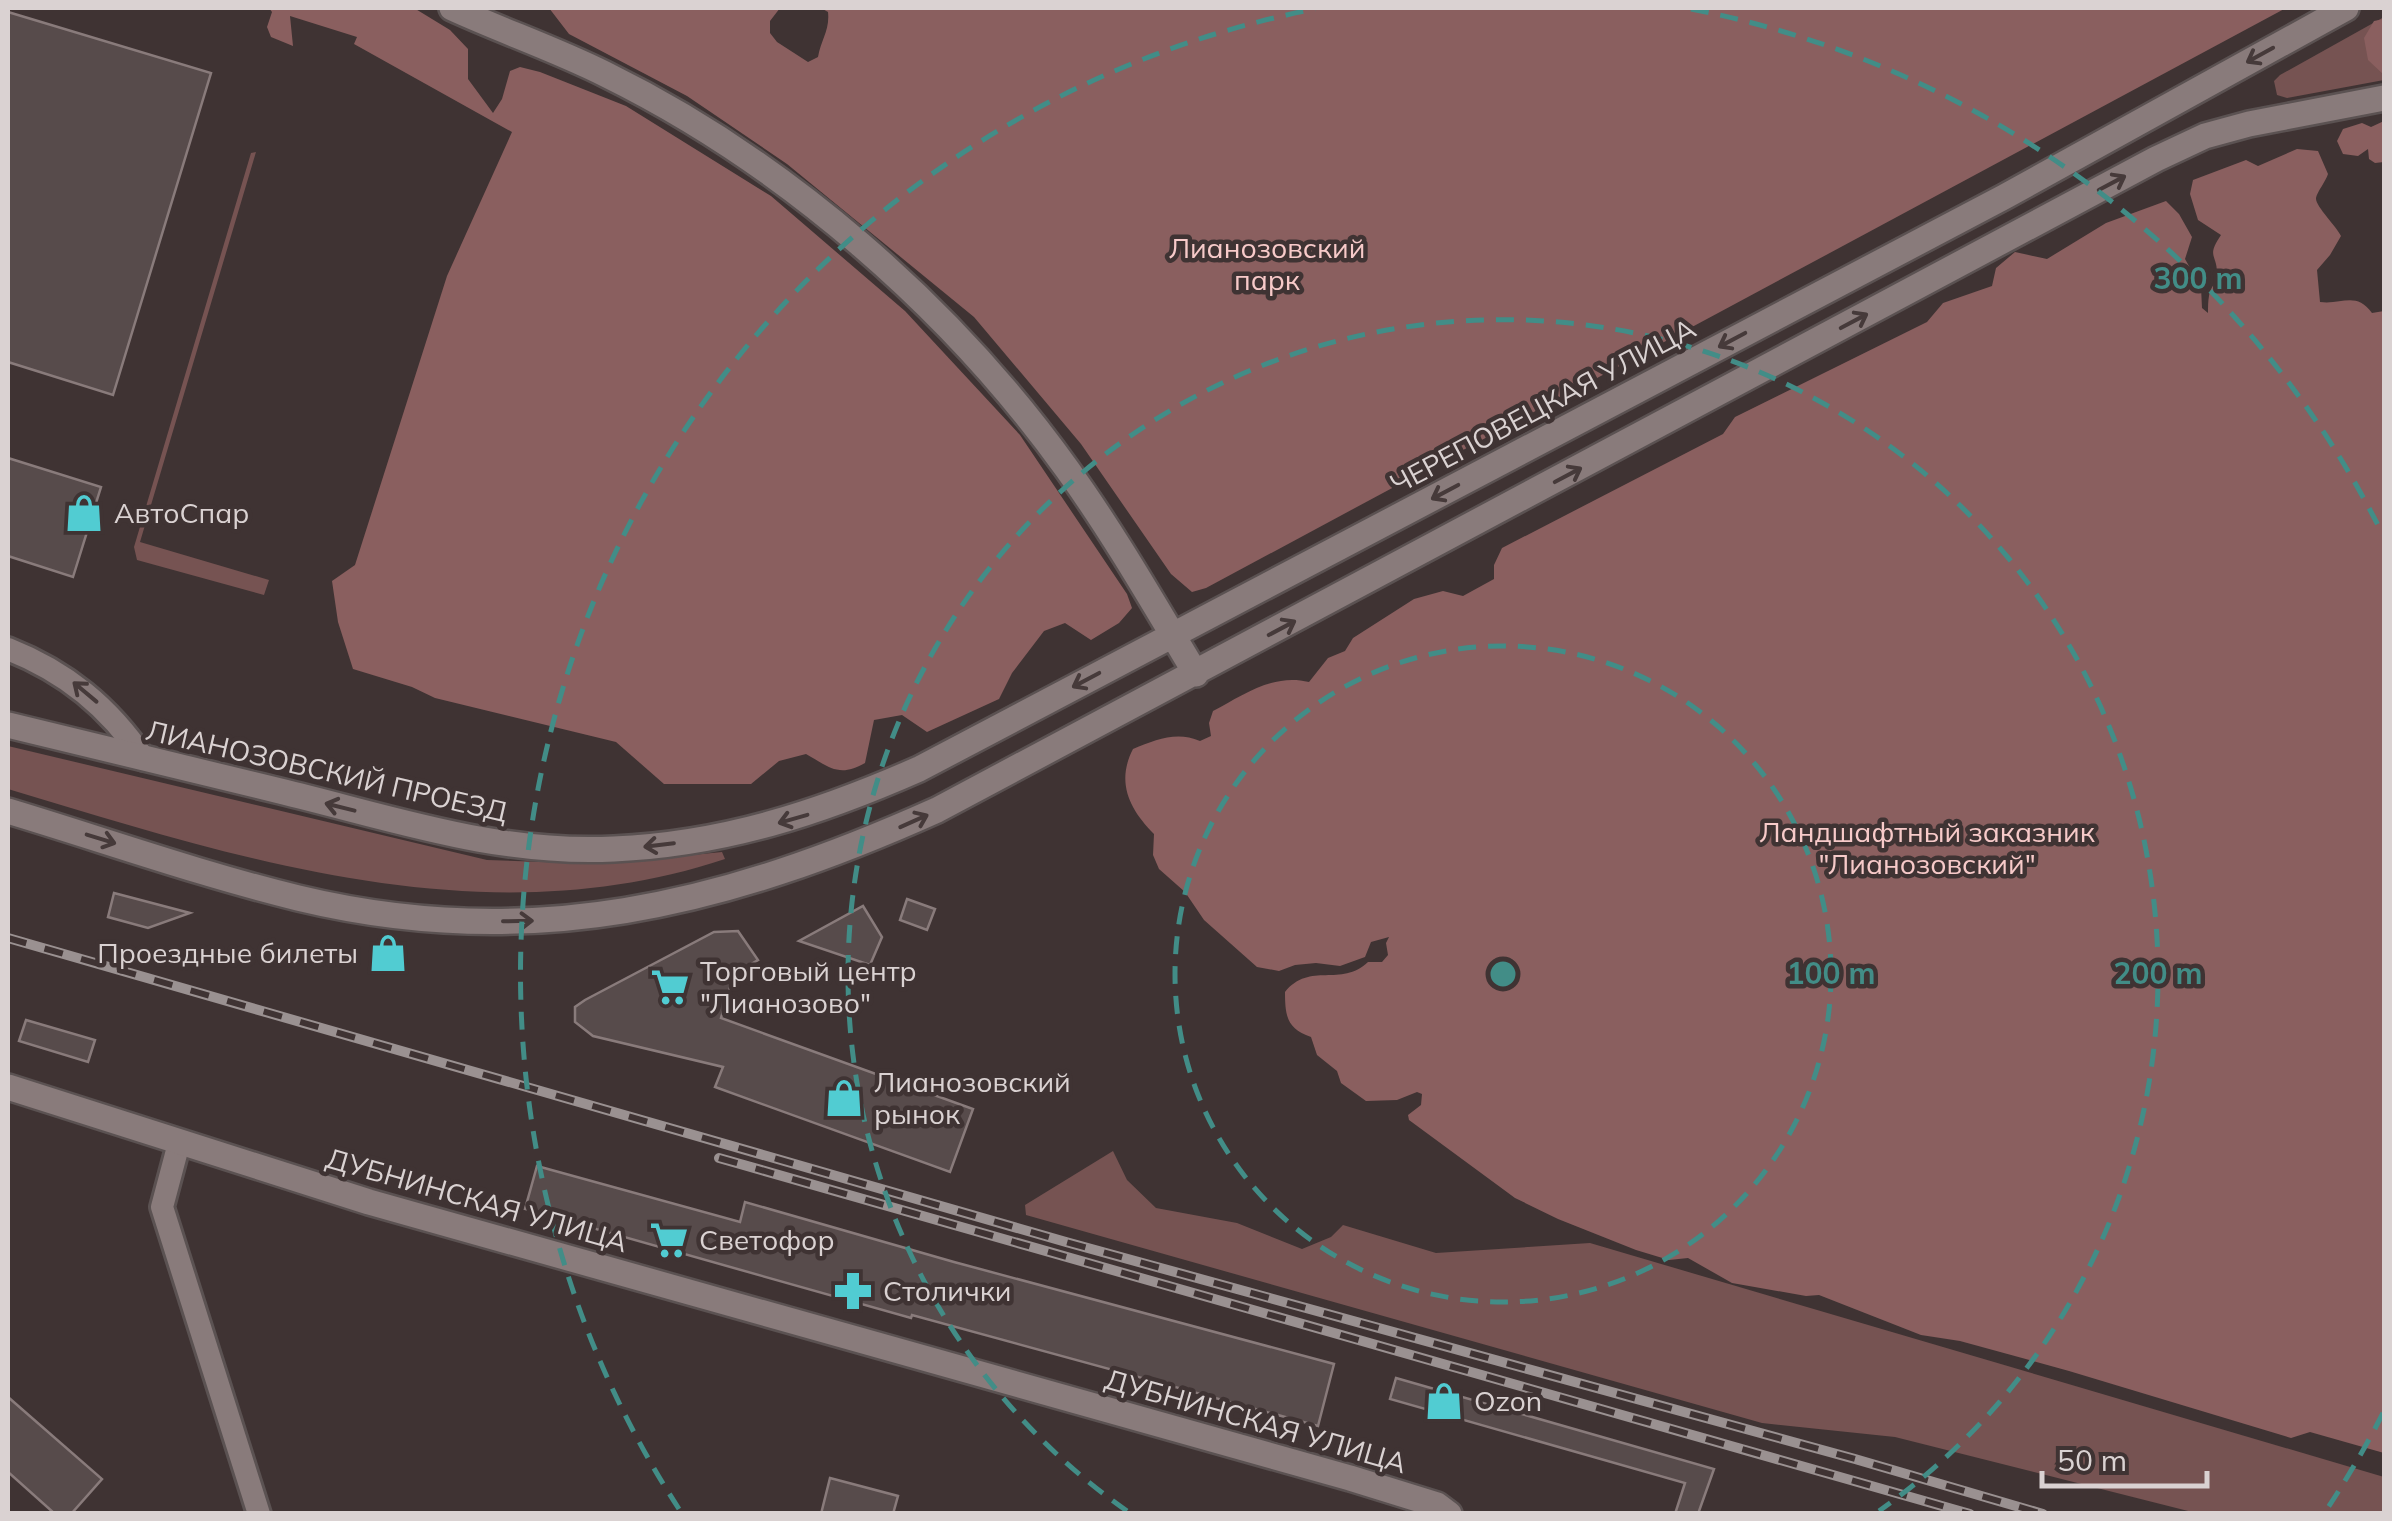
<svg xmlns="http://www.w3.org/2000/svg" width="2392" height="1521" viewBox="0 0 2392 1521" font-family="Mulish,sans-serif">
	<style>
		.green { fill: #765352 }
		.forest { fill: #8a5f5f }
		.building { fill: #574b4b; stroke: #897b7b; stroke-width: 2.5 }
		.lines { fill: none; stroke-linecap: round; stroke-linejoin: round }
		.street-casing { stroke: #5b5252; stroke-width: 28 }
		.secondary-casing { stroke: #5b5252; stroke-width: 30 }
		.street { stroke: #897b7b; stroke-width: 22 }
		.secondary { stroke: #897b7b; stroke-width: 25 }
		.rail-casing { stroke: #9a9191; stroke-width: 10 }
		.rail { stroke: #3f3333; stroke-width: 6; stroke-dasharray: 19; stroke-linecap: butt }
		.oneway { stroke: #463a3a }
		.ring { fill: none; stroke: #428d87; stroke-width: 5; stroke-dasharray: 18 12 }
		.labels { text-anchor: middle; stroke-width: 9; stroke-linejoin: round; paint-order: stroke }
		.park-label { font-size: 28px; fill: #f7cac9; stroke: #3f3333 }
		.street-label { font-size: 28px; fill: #dad2d2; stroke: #3f3333 }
		.poi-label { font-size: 28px; fill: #dad2d2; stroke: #3f3333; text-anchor: start }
		.centre { fill: #428d87; stroke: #3f3333; stroke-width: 5 }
		.ring-label { font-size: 30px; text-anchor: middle; font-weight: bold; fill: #428d87; stroke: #3f3333; stroke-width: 9; stroke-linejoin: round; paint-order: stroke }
	</style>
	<rect width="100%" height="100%" fill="#3f3333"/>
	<path class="green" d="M2384,17V80L2287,98L2277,95L2274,81L2280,75Z
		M256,152L140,542L269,580L264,595L137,560L134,547L251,153Z
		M8,746L487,860L603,864L722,852L725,859C484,939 240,859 8,789Z
		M1113,1151L1127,1180L1156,1208L1237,1223L1302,1249L1331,1237L1343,1225L1436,1253L1590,1243L2384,1477V1513H2196L1895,1437L1762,1423L1026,1215L1025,1205Z"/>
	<path class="forest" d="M269,8H414L450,30L468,49V79L493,113L502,99L510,71L520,67L540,72L626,106L771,196L905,311L1020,435L1127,594L1132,608L1119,623L1091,640L1065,623L1044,631L1012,673L999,699L927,732L902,715L874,720L865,763C839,778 829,767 806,754L779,761L751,784H664L616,742L435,698L412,687L353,669L338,622L332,581L355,565L447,276L512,132L354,44L357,37L290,16L293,46L271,37L267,27L272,12Z
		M549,8H780L770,21V33L777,42L808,62L818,57C821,40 830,30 828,12L821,8H2286L1206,588L1192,592L1171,574L1081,444L974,317L787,164L687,96L569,34Z
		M2384,19V75L2368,60L2364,38L2374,21Z
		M2384,121V162L2375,163L2369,159L2368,149L2358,156L2343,154L2337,141L2343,129L2362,123L2371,127Z
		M2297,149L2318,151L2328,174C2326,181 2317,192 2316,198C2315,206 2337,227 2341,236L2330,255L2317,270L2320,302C2342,305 2356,291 2372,313L2384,311V1453L2310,1432L2291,1438L2069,1371L1960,1341L1921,1335L1819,1295L1806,1296L1732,1283L1688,1258L1669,1260L1636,1250L1558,1219L1515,1198L1409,1120L1408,1115L1421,1105L1422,1094L1417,1092L1397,1100L1366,1101L1341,1083L1337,1071L1317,1055L1311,1037C1287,1029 1285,1016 1285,992C1310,961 1341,988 1368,962H1382L1388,955L1386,943L1389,937L1371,942L1365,957L1340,966L1316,963L1295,965L1279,971L1257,967L1204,920L1185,892L1159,869L1153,855L1154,834C1129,809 1116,782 1133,749C1156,740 1176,731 1200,741L1211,736L1209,723L1213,711C1243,695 1273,673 1309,682L1328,658L1345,651L1353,638L1414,599L1443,591L1463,596L1494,579V565L1502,548L1723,434L1735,417L1927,322L1943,303L1992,286L1996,268L2015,252L2047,259L2106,223L2166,201L2179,214L2192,237L2185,259L2201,287L2202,308L2208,313C2208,307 2208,301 2209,296C2210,287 2217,283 2217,273C2217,254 2206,257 2221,235L2198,220L2190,194L2193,180L2246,160L2258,166Z"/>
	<path class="building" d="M8,12L211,73L113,395L8,362Z
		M8,458L101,487L73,577L8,556Z
		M114,893L190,913L148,928L108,917Z
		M907,899L935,909L927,930L900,920Z
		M863,906L882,937L870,965L799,941Z
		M738,931L758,960L734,974L721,1018L973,1109L950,1172L715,1087L723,1067L593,1036L575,1022V1007L585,1000L714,932Z
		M26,1020L95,1040L88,1062L19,1041Z
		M537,1166L740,1222L745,1202L954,1262L1334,1364L1318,1426L912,1315L911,1318L525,1209Z
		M1396,1378L1714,1469L1698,1514H1675L1685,1483L1390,1399Z
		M8,1397L102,1479L71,1514H55L8,1472Z
		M830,1478L898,1496L893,1514H821Z"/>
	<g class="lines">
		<g class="street-casing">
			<path id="street" d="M8,649C66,672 109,707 144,759
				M179,1143L162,1207L259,1514"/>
		</g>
		<g class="secondary-casing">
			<path id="secondary" d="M452,8C502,31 555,49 605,74C784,162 951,307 1067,469C1114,534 1155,606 1196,674
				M8,725C98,747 189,769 280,791C392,818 497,855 614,849C724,844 819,813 919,769L2004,197L2346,8
				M8,811C104,840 200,874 298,898C530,954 725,905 937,810L2156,159L2205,136L2249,124L2384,98
				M8,1087L369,1202L1350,1478L1437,1505L1449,1514"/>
		</g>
		<use href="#street" class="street"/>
		<use href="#secondary" class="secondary"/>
		<g class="rail-casing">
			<path id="rail" d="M8,938L1066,1242L1855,1459L2043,1514
				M719,1158L1970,1514"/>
		</g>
		<use href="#rail" class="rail"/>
	</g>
	<defs><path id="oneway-shaft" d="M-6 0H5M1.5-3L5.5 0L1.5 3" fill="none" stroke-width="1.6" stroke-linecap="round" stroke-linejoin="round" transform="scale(2.5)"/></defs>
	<g class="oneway">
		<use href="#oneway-shaft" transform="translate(2260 55) rotate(151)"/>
		<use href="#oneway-shaft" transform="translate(2112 183) rotate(-28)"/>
		<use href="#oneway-shaft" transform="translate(1854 321) rotate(-28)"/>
		<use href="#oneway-shaft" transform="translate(1732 340) rotate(152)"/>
		<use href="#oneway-shaft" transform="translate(1568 475) rotate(-28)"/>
		<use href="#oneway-shaft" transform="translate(1445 492) rotate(152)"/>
		<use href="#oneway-shaft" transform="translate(1282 628) rotate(-28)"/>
		<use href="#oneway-shaft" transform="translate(1086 680) rotate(152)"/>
		<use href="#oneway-shaft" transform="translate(85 692) rotate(-140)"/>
		<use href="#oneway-shaft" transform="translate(340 807) rotate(-166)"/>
		<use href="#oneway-shaft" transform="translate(793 819) rotate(164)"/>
		<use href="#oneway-shaft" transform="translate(914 821) rotate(-24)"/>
		<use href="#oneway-shaft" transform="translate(101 839) rotate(17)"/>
		<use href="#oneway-shaft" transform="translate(659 845) rotate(173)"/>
		<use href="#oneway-shaft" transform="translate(518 921) rotate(-1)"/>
	</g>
	<g class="ring">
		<circle cx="1503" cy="974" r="328"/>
		<path d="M1127 1511A655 655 0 1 1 1879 1511"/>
		<path d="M2383 1413A983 983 0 0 1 2327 1509M679 1509A983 983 0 0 1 1315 9M1691 9A983 983 0 0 1 2383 535"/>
	</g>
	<defs>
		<g id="shop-bare" transform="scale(3)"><path d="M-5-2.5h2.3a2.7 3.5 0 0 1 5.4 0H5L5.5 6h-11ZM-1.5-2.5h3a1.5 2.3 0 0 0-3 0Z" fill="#51ccd2" stroke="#3f3333" stroke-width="2.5" paint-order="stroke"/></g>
		<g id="supermarket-bare" transform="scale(3)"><path d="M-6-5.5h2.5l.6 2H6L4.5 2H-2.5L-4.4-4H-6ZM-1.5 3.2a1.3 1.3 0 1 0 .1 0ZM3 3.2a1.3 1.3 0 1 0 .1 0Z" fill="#51ccd2" stroke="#3f3333" stroke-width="2.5" paint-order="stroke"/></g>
		<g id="pharmacy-bare" transform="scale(3)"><path d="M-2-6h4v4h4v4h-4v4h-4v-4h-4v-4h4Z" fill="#51ccd2" stroke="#3f3333" stroke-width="2.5" paint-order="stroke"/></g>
	</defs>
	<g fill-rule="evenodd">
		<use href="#shop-bare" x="84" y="513"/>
		<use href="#shop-bare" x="388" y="953"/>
		<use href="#supermarket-bare" x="670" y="987"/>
		<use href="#shop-bare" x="844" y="1098"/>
		<use href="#supermarket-bare" x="669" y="1240"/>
		<use href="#pharmacy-bare" x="853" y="1291"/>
		<use href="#shop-bare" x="1444" y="1401"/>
	</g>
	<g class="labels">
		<g class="park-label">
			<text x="1267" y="258">Лианозовский<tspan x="1267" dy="32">парк</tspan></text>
			<text x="1927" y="842">Ландшафтный заказник<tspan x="1927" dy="32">"Лианозовский"</tspan></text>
		</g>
		<g class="street-label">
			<text transform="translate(1543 406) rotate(-28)" y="10">ЧЕРЕПОВЕЦКАЯ УЛИЦА</text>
			<text transform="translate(327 771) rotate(13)" y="10">ЛИАНОЗОВСКИЙ ПРОЕЗД</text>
			<text transform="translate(477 1200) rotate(16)" y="10">ДУБНИНСКАЯ УЛИЦА</text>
			<text transform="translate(1256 1421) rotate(16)" y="10">ДУБНИНСКАЯ УЛИЦА</text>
		</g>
		<g class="poi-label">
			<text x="114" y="523">АвтоСпар</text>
			<text x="358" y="963" text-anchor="end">Проездные билеты</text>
			<text x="700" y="981">Торговый центр<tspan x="700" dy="32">"Лианозово"</tspan></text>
			<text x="874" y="1092">Лианозовский<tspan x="874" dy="32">рынок</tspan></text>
			<text x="699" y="1250">Светофор</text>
			<text x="883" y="1301">Столички</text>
			<text x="1474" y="1411">Ozon</text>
		</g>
	</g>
	<circle cx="1503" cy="974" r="15" class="centre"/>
	<g class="ring-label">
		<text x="2198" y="289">300 m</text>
		<text x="1831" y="984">100 m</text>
		<text x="2158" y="984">200 m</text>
	</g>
	<rect width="2392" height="1521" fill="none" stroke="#dad2d2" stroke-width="20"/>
	<path d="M2042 1471v15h165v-15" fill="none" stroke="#dad2d2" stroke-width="5"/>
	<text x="2057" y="1471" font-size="30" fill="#dad2d2" stroke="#3f3333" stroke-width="8" paint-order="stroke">50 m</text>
</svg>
